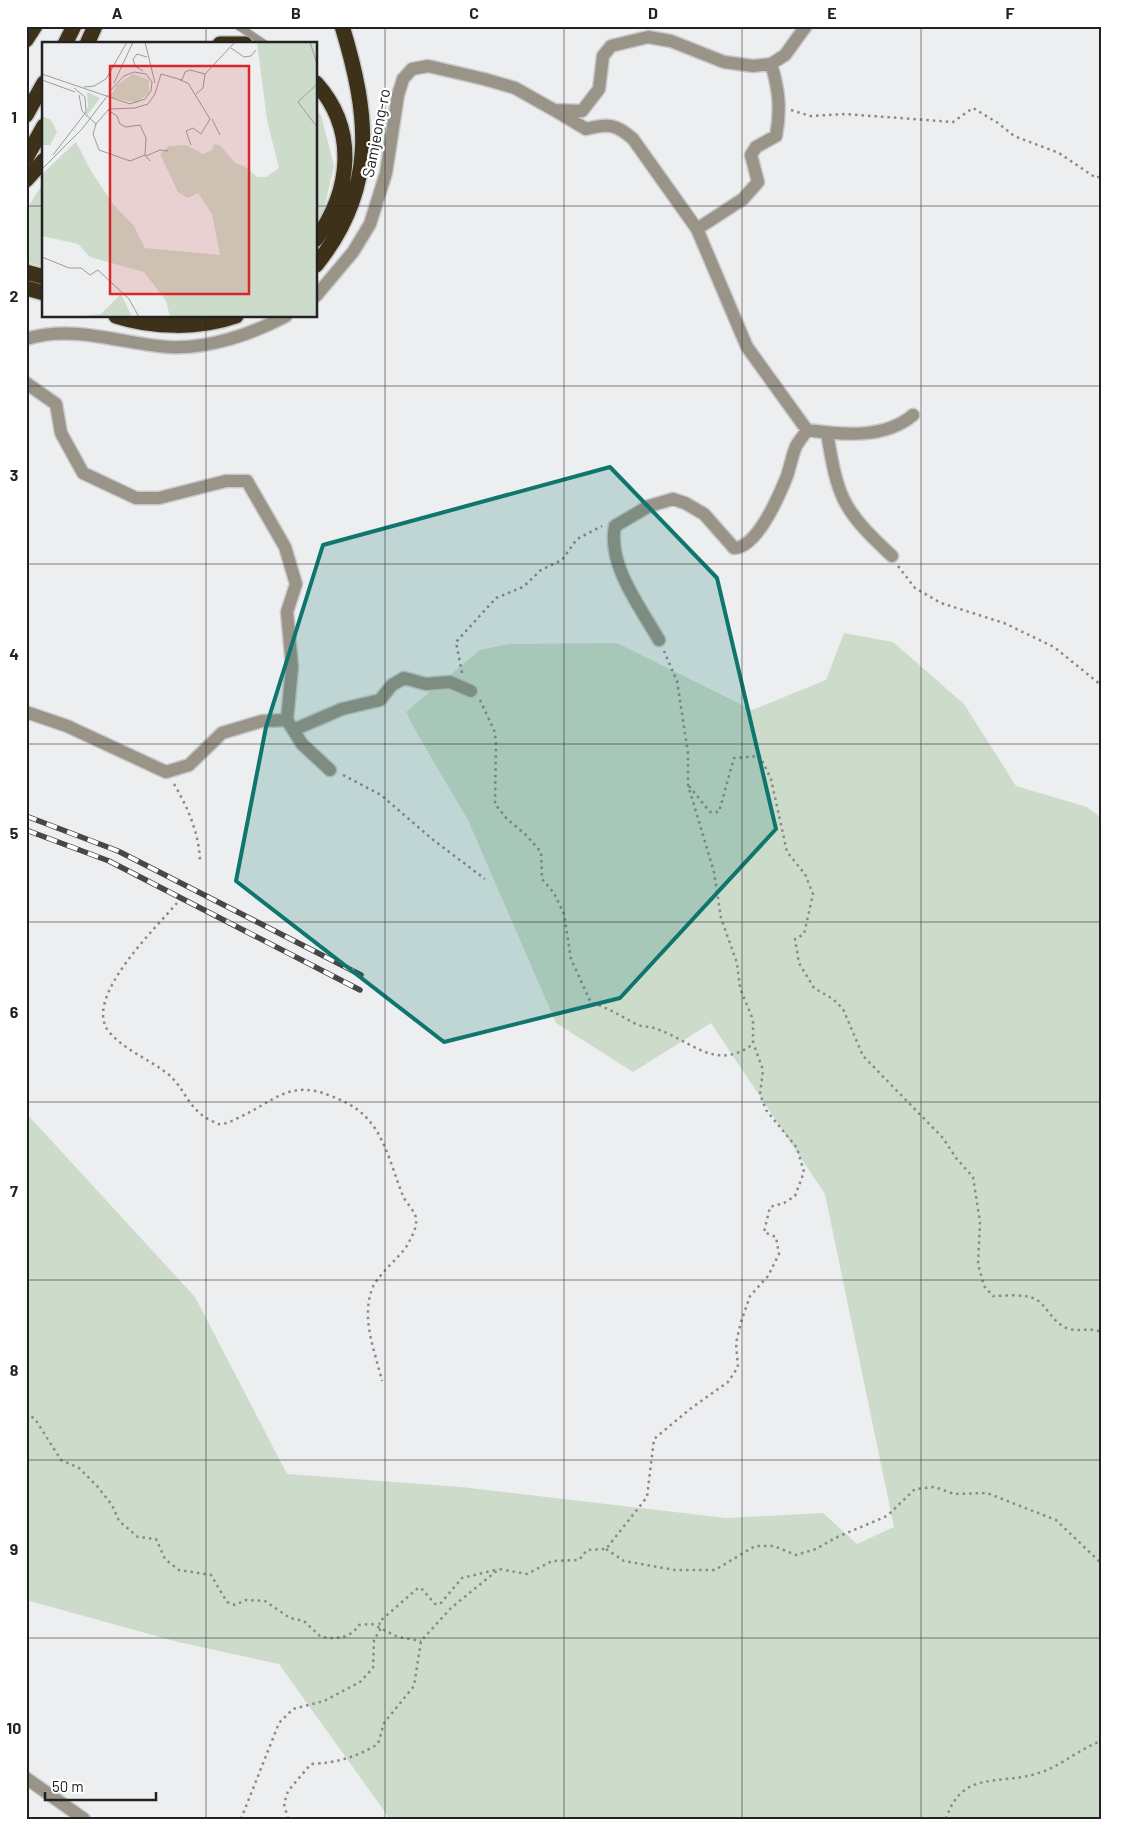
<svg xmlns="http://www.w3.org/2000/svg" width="1127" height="1845" viewBox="0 0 1127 1845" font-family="Barlow,sans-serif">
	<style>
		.green { fill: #cddbcb }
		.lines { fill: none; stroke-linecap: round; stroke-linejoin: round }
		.service-casing { stroke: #c8c9ca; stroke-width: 9 }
		.minor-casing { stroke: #c8c9ca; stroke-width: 15 }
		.motorway-casing { stroke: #c8c9ca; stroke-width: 18 }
		.path { stroke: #8a8a8b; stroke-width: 2.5; stroke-dasharray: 2.5 4; stroke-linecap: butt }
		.service { stroke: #9a9388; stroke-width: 7 }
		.minor { stroke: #9a9388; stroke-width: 12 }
		.motorway { stroke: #3e311a; stroke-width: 15 }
		.rail-casing { stroke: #474748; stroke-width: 5.5 }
		.rail { stroke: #fff; stroke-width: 4; stroke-dasharray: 11; stroke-linecap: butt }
		.marked { fill: #0f766e; fill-opacity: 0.2; stroke: #0f766e; stroke-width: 4; stroke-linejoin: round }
		.grid { fill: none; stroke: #222223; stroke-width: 1; stroke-opacity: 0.55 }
		.labels { text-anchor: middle; stroke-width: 4.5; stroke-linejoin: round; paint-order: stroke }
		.street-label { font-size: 16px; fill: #222223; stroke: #fff }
		.inset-road { fill: none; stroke: #9c9c9d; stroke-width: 1 }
		.view { fill: #d62828; fill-opacity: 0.15; stroke: #d62828; stroke-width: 2.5 }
		.inset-edge { fill: none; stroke: #222223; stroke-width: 2.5 }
		.neatline { fill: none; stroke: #222223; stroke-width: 2 }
		.grid-label { font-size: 16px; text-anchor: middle; font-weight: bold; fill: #222223 }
	</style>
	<rect width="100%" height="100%" fill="#edeeef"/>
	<path class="green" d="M316,110L321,115L334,166L321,222L316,228Z
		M44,182V267L26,262V210Z
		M844,633L893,642L964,704L1016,786L1087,807L1101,818V1819H390L279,1664L178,1642L26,1600V1113L195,1297L287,1474L461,1487L726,1518L823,1513L857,1544L894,1527L825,1194L711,1023L633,1072L556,1023L468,820L418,735L406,712L480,650L509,644L617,643L752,710L826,680Z"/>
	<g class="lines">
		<g class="service-casing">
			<path id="service" d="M238,26L265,44"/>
		</g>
		<g class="minor-casing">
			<path id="minor" d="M556,111L586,129C608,123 616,124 633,139L697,229L747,347L807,430C842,435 885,439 913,415
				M697,229L743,199L758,182L751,155L756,147L776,136C781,110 779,89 771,64
				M316,296L353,252L370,224L386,173L398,95L403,79L412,69L428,66L484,79L515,88L554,110L582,111L599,89L603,56L611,46L648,37L671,41L724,62L753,66L771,64L785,55L806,26
				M26,339C74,324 121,344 169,347C209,349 252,334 286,316
				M26,383L56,404L61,433L83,473L136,498H159L226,481H247L285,547L296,584L287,612L292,667L287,720L302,744L330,770
				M827,433C831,455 834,479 844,500C855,522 875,540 892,556
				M659,640C641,608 607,565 615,526L649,506L673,499L685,503L704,514L734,548C757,548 779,496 787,476C790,467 792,456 796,446C799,441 804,435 807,430
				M26,712L67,726L166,772L189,765L222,733L262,721L287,720
				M293,730L342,709L380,700L392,685L404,678L426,684L450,682L471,691
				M26,1778L84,1819"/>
		</g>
		<g class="motorway-casing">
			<path id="motorway" d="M26,40L35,26
				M65,44L74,26
				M87,44L95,26
				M220,44H245
				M316,83C358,130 351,191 316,239
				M26,115L44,83
				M26,158L44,126
				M26,180L44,160
				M316,265C378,188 369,115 342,26
				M26,272L44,277
				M26,288L44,293
				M116,316C153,328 199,329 236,316"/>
		</g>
		<path class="path" d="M791,110L810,116L845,114L953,122L973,108L998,123L1014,136L1059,153L1096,178L1101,176
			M898,566L915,588L941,603L1004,623L1054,647L1101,685
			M462,673L456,642L496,598L523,587L541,570L562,560L577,539L602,526
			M480,700L494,730L496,741L495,804L507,819L526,835L541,852L542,879L554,893L564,914L571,959L591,1003C608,1007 620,1016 636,1024C641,1027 648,1026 654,1028C690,1039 715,1073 753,1044V1020L740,988L737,963L721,918L714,872L688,785V753L677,681L664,651
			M343,775L381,795L432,839L485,879
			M174,784C188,808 199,833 200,861
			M689,786L710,812H719L734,758L760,756L771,779L787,852L805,874L813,894L804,934L795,939L799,963L814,988L833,999L843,1009L863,1056L943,1138L956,1158L973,1177L980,1222L978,1264L984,1286L993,1296C1005,1296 1026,1293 1037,1300C1048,1307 1053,1324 1069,1329C1080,1332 1090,1327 1101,1332
			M177,903C156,928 80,1000 110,1033C126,1051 149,1059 168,1074C185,1088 187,1107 208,1119C211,1120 215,1123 218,1124C225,1125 234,1120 240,1117C275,1101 289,1079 331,1096C347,1102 360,1109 371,1123C386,1141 394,1174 403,1196C406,1203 416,1212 416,1219C417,1228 412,1236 408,1244C399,1259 375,1276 371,1292C362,1322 375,1351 382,1381
			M26,1413L35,1419L61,1460L79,1468L97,1486L112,1505L119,1521L138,1537L156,1539L165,1559L179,1570L211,1575L227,1602L235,1605L246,1600L265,1601L290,1618L304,1621L321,1637C336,1639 350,1639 359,1625L372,1624L398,1637L421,1641
			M606,1549L624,1561L675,1570H715L755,1546H774L796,1555L816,1549L835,1538L887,1516L915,1489L935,1487L954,1494L987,1493L1056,1520L1101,1563
			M241,1819L279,1723L293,1709L324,1701L360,1682L373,1668L374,1640L381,1628L379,1622L418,1588H421L435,1604H440L462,1578L499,1569
			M288,1819L284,1804L288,1791L311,1764C337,1763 356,1757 378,1744L384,1723L414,1686L421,1641L451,1608L499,1569L527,1574L552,1561L579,1560L587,1550L606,1549L647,1497L654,1439L690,1409L728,1382L738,1367L736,1343L741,1322L750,1296L768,1276L779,1254L776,1237L764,1232L770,1207L784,1203L795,1196L804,1172L797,1148L766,1110L760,1094L763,1070L754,1045
			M946,1819C962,1769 999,1786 1039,1773C1061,1766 1079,1749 1101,1741"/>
		<use href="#service" class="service"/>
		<use href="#minor" class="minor"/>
		<use href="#motorway" class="motorway"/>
		<g class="rail-casing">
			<path id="rail" d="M26,816L118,851L361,975
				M26,830L109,861L360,990"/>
		</g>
		<use href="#rail" class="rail"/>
	</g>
	<path class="marked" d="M610,467L717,578L776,829L620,998L444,1042L236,881L266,727L323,545Z"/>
	<path class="grid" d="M206,26V44M385,26V1819M564,26V1819M742,26V1819M921,26V1819M26,206H44M316,206H1101M206,316V1819M26,386H1101M26,564H1101M26,744H1101M26,922H1101M26,1102H1101M26,1280H1101M26,1460H1101M26,1638H1101"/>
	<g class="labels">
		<g class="street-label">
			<text transform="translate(376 133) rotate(-79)" y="6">Samjeong-ro</text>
		</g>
	</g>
	<g transform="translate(42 42)">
		<rect width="275" height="275" fill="#edeeef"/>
		<path d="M215,0H275V275H128L124,259L102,230L48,215L36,202L0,194V132L34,100L49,129L71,162L92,184L103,206L178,213L170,172L156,151L146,156L136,150L118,112L127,104L144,103L161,112L170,108L172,102L178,103L193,121L202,124L215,135H224L237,126L225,78ZM91,32L107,38V51L94,61L68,55L75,43ZM45,50L58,56L43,76L46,64ZM0,74L9,78L15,90L8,103H0ZM79,252L90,275H32L59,272Z" fill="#cddbcb"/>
		<path class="inset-road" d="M103,0L113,41M268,0L275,22M189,6L202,15L209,14L214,8M101,29L93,24L91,17L95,12L105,15M0,32L88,62L103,57L109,49L110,40L104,32L92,30L82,34L67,50M0,38L33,50M138,38L146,41L168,77M72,41L91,0M275,42L256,60L275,85M42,45L52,44L64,37L85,0M154,52L161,46L163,32M37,53L40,69L54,82M66,68L75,74L78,82L84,85L98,83L104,96L103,113L108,119M170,77L178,93M149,103L144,89L151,86L159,92L168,77M11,113L44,70L43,55L32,46M103,113L88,119L57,108L51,92L54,82L67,67L93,66L106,62L113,52L119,32L140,38L143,30L148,28L163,32L193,0M104,114L118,108L126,109M0,127L40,87L66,53M0,215L27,226H39L48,233L56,228L87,257L97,275"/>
		<path class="view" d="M68,24H207V252H68Z"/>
		<rect width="275" height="275" class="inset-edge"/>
	</g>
	<rect width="1127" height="1845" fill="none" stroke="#ffffff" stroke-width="55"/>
	<path d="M45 1792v8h111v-8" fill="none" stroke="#222223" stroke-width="2.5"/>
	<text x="52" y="1792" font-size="15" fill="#222223" stroke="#ffffff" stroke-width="4" paint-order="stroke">50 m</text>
	<rect x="28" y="28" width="1072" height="1790" class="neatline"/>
	<g class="grid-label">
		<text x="117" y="19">A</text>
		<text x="296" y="19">B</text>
		<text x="474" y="19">C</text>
		<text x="653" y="19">D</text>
		<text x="832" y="19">E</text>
		<text x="1010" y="19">F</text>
		<text x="14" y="123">1</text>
		<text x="14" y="302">2</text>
		<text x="14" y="481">3</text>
		<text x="14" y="660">4</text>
		<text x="14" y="839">5</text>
		<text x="14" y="1018">6</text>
		<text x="14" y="1197">7</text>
		<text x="14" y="1376">8</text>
		<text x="14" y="1555">9</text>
		<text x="14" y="1734">10</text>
	</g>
</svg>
